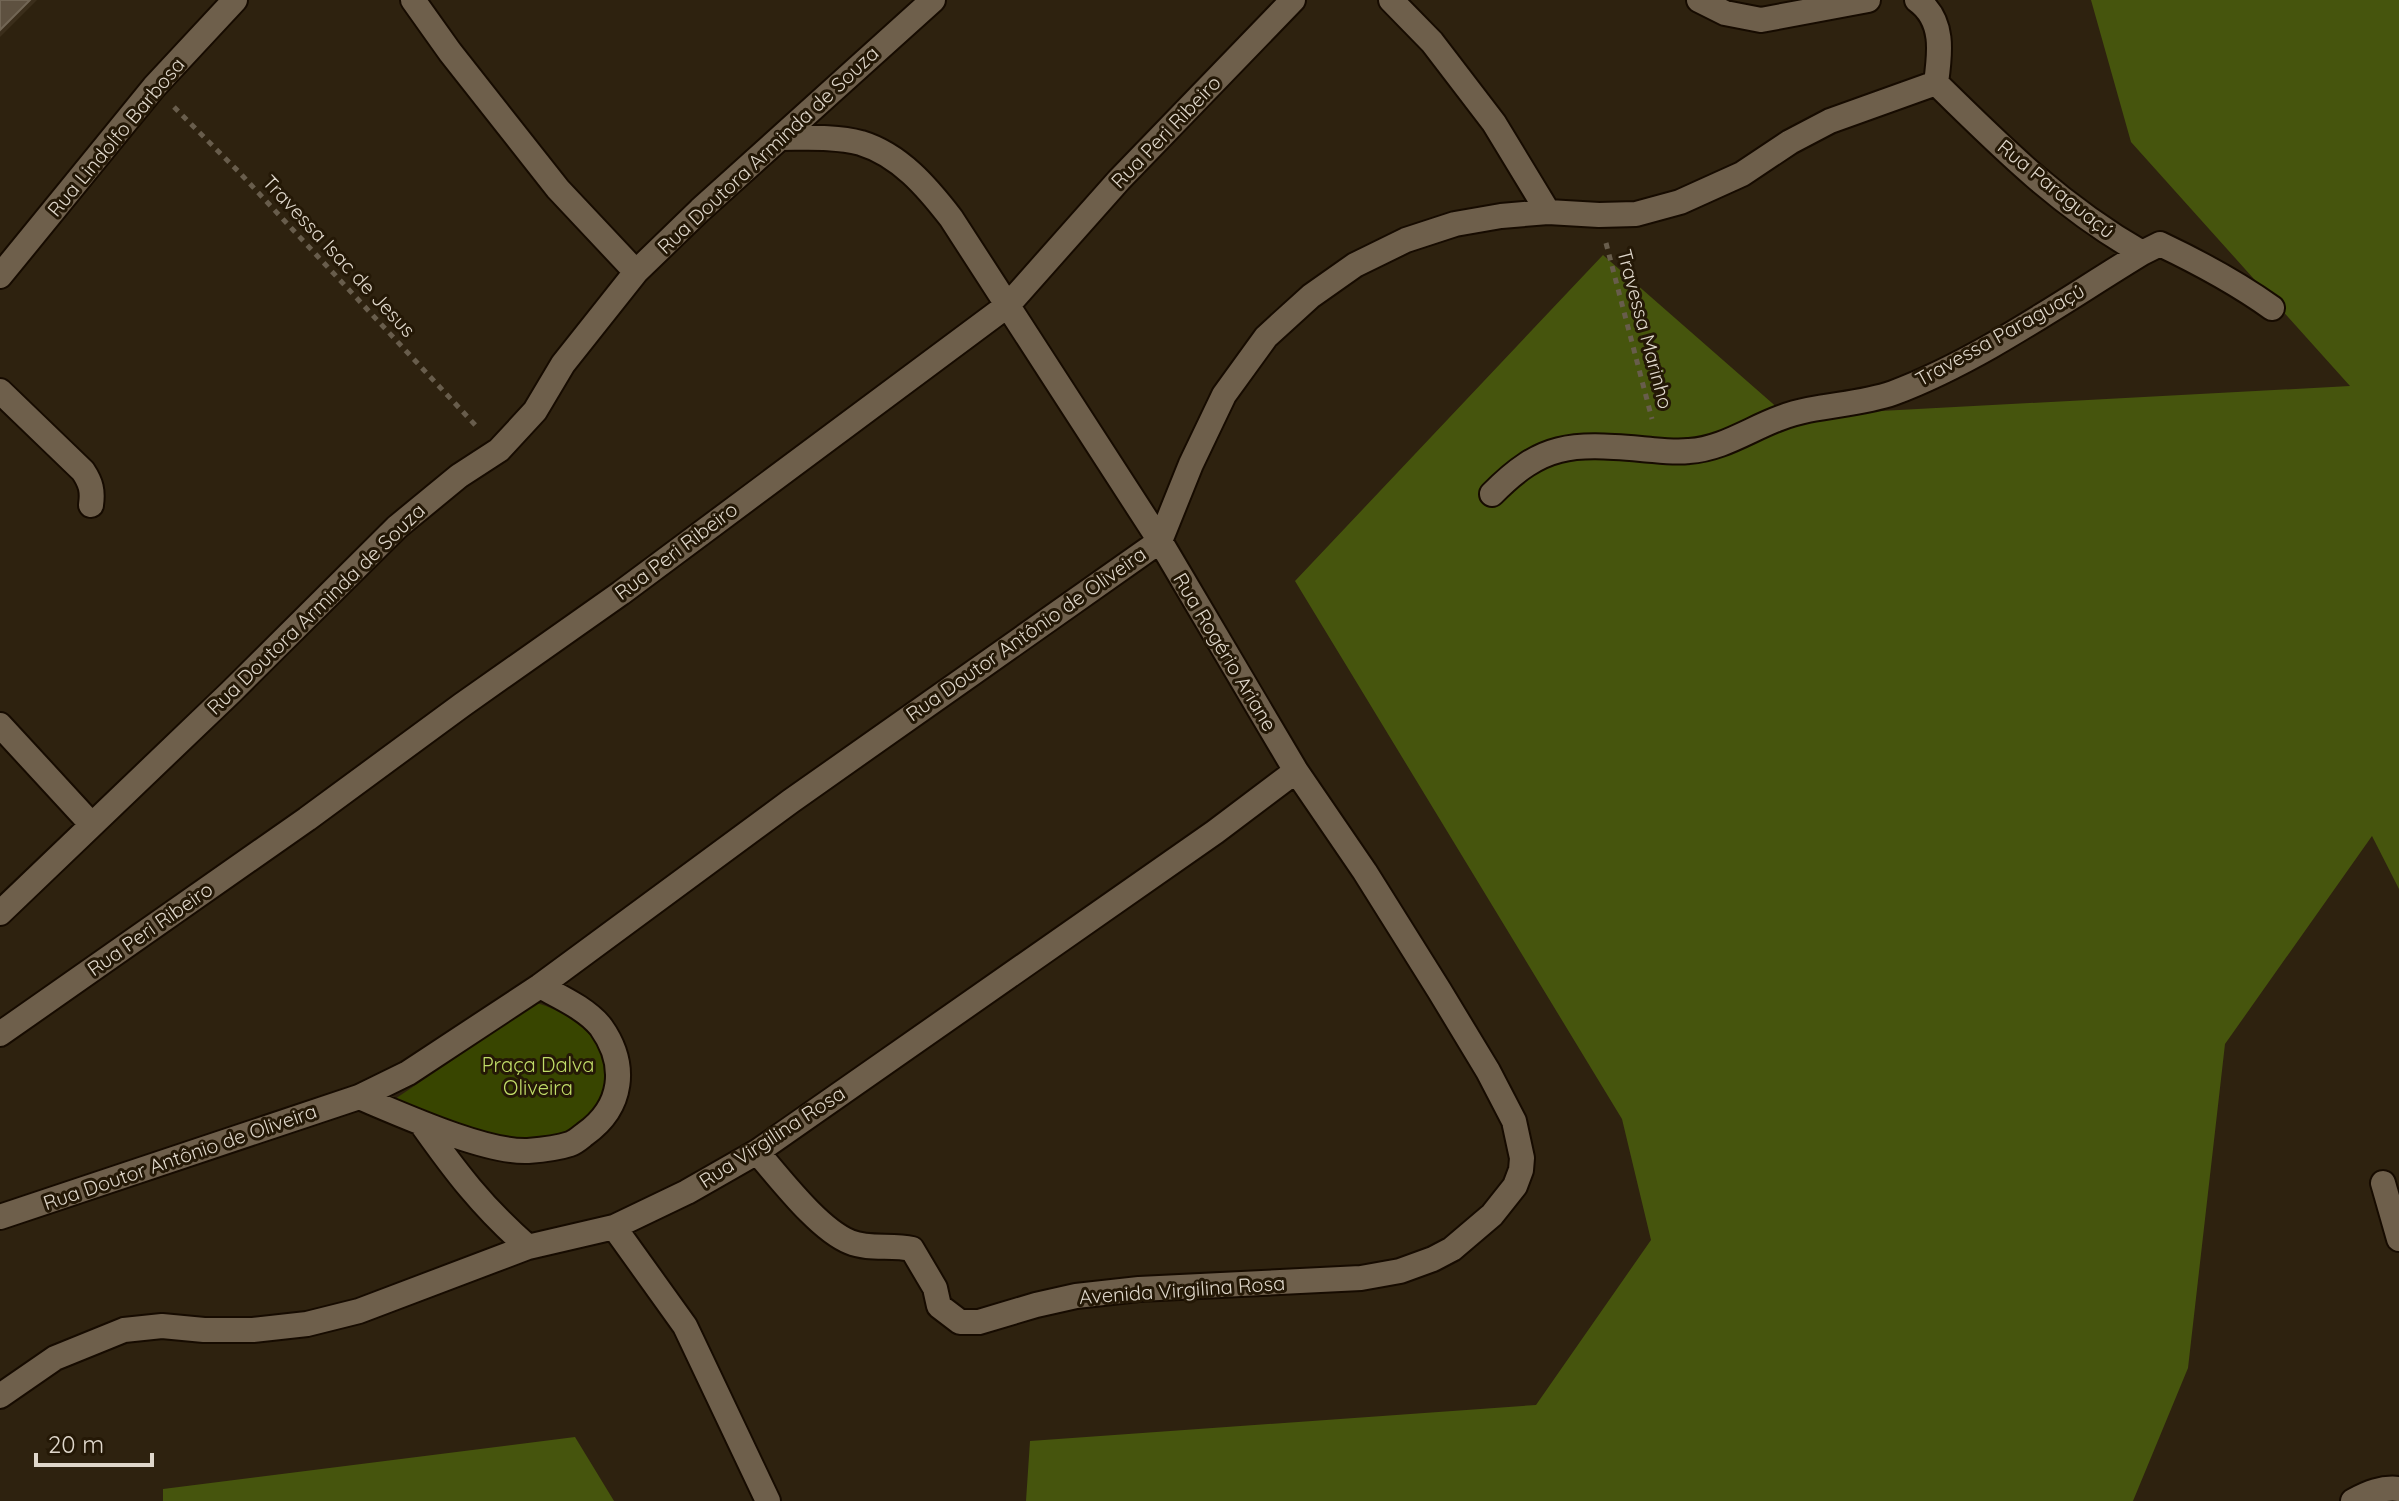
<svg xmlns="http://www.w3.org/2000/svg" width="2399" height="1501" viewBox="0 0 2399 1501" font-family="Quicksand,sans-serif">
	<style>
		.green { fill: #384500 }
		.forest { fill: #46550d }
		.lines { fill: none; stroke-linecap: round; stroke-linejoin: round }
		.minor-casing { stroke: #160b00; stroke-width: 28 }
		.path { stroke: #685d4c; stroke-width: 5; stroke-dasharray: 6 6; stroke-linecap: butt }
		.minor { stroke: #6e5f4b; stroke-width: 24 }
		.shaded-wall { fill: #3b2e1b }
		.building { fill: #5e5140; stroke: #726655; stroke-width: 2 }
		.labels { text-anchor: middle; stroke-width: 6; stroke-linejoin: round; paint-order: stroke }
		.street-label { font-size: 20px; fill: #dfd7cb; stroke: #241806 }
		.park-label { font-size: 20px; fill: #c1dd68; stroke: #241806 }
	</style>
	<rect width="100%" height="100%" fill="#2e220f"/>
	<path class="green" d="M537,1003C590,1018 644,1079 584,1121C569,1132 552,1139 533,1140C489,1143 433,1116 392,1101Z"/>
	<path class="forest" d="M2091,0H2399V889L2372,836L2225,1044L2188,1368L2133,1501H1026L1030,1441L1536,1405L1651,1240L1622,1119L1295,581L1603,255L1787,416L2350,386L2131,142Z
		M575,1437L614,1501H163V1489Z"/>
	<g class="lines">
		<g class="minor-casing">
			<path id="minor" d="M413,0L450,52L558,189L636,272
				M1391,0L1432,42L1494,123L1548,212
				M1699,0L1725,13L1761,20L1868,0
				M1917,0C1945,20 1940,54 1936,83
				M1936,83C2002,148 2060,206 2142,253L2160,244C2200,263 2237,283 2272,308
				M0,276L154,87L235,0
				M0,391L83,471C91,483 93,491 91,505
				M1492,494C1542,443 1571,443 1641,449C1656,450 1673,453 1689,451C1722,449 1750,429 1780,418C1816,404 1856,406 1893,393C1979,361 2063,301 2142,253
				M0,725L92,825
				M0,913L231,692L397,527L459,476L499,450L535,411L563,364L636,272L700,210L933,0
				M0,1034L307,819L462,705L621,593L1008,305L1119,180L1293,0
				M359,1097C400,1114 485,1153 528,1151C540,1150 558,1148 570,1144C576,1142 581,1137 585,1134C623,1107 628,1065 601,1027C587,1009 560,997 540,986
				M421,1123C455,1171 483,1208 528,1247
				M757,1152C780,1178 818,1229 850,1242C869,1250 892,1244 912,1249L935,1288L939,1306L960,1322H979L1036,1305L1076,1296L1139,1289L1361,1278L1400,1271L1433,1259L1452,1249L1492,1215L1515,1186L1521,1170L1522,1158L1514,1121L1488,1071L1439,990L1365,872L1296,771L1160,541L951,218C927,187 900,155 861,143C835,136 806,138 780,138
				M2383,1183L2399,1239
				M0,1217L359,1097L408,1073L540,986L791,801L1160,541L1191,464L1224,395L1266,337L1311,296L1355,265L1406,240L1455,224L1501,216L1548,212L1599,215L1636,214L1680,202L1742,174L1790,142L1830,121L1936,83
				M614,1227L685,1326L768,1501
				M0,1396L55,1358L124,1330L162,1326L204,1330H253L307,1324L359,1311L528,1247L614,1227L687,1192L757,1152L1215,832L1296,771
				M2353,1501C2368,1493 2382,1487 2399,1489"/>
		</g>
		<path class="path" d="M174,107L238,171L478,428
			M1606,243L1652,419"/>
		<use href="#minor" class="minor"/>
	</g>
	<path class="shaded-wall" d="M30,0H37L0,37V30Z"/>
	<path class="building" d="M0,0H30L0,30Z"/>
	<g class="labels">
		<g class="street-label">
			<text transform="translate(1166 132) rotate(-46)" y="7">Rua Peri Ribeiro</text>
			<text transform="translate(116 137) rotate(-50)" y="7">Rua Lindolfo Barbosa</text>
			<text transform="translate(768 150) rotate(-43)" y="7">Rua Doutora Arminda de Souza</text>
			<text transform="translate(2056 189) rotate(39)" y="7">Rua Paraguaçú</text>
			<text transform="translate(339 256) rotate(47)" y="7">Travessa Isac de Jesus</text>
			<text transform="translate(1645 329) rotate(75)" y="7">Travessa Marinho</text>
			<text transform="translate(2000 335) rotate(-29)" y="7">Travessa Paraguaçú</text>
			<text transform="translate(676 551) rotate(-37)" y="7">Rua Peri Ribeiro</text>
			<text transform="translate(316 609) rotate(-44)" y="7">Rua Doutora Arminda de Souza</text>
			<text transform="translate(1026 634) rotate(-35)" y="7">Rua Doutor Antônio de Oliveira</text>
			<text transform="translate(1225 652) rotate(59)" y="7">Rua Rogério Ariane</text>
			<text transform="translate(150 929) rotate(-35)" y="7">Rua Peri Ribeiro</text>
			<text transform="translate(772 1137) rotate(-33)" y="7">Rua Virgilina Rosa</text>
			<text transform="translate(180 1157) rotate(-19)" y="7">Rua Doutor Antônio de Oliveira</text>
			<text transform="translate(1182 1290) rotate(-4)" y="7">Avenida Virgilina Rosa</text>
		</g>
		<g class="park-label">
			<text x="538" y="1072">Praça Dalva<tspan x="538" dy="23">Oliveira</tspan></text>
		</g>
	</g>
	<path d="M36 1453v12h116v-12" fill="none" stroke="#dfd7cb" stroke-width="4"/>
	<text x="48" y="1453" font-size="24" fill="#dfd7cb" stroke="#241806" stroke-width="6" paint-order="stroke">20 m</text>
</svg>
